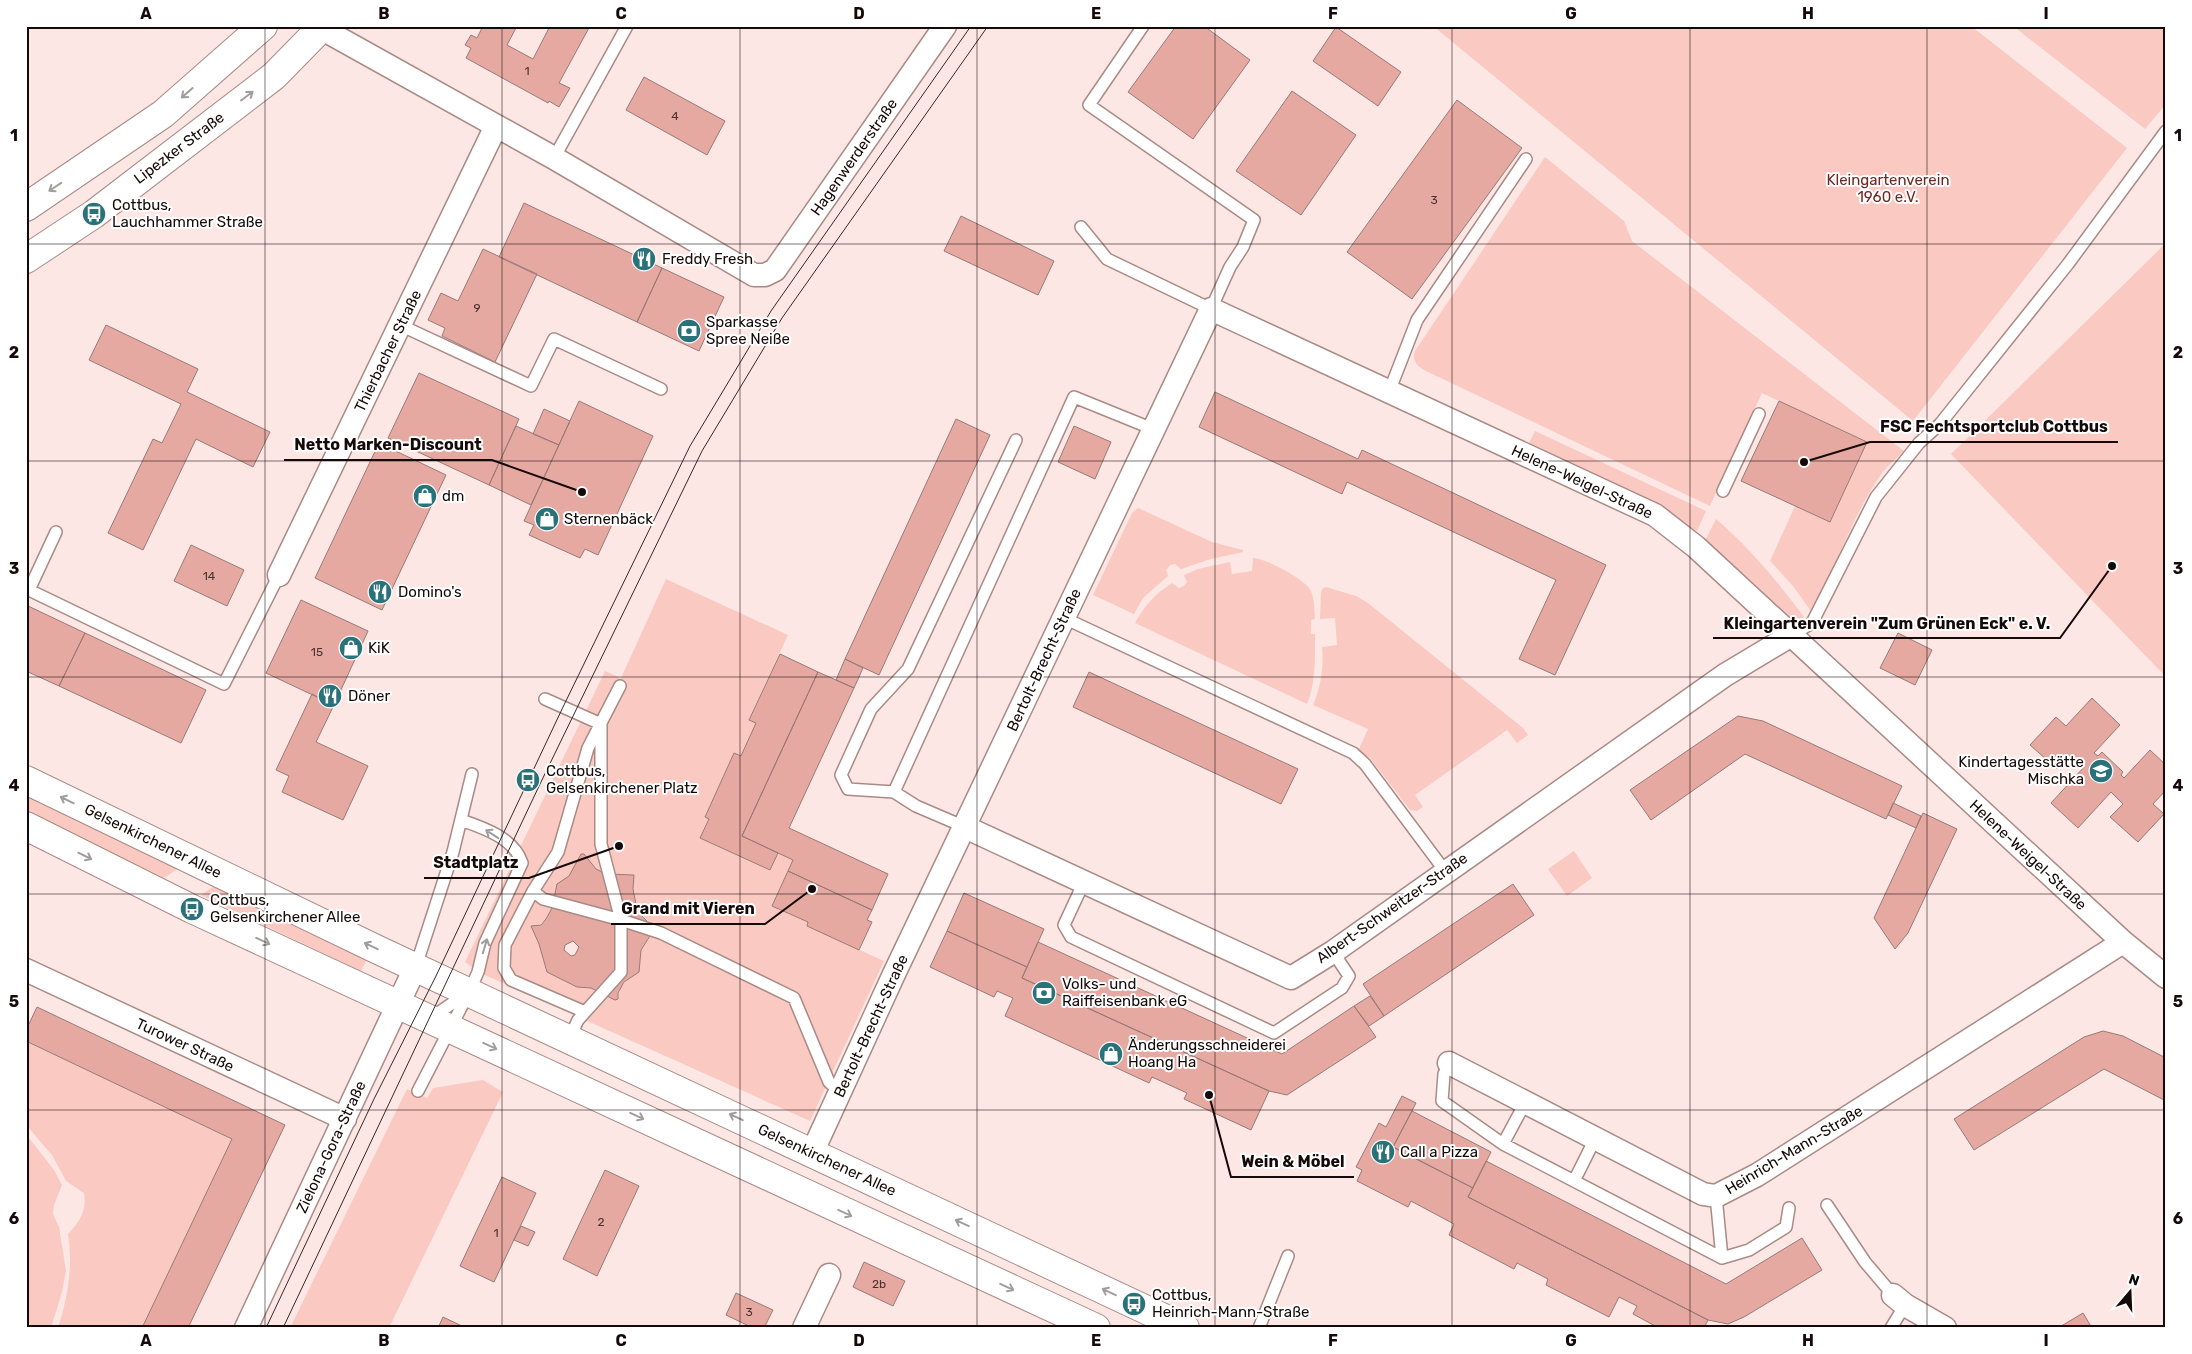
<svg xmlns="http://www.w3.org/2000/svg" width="2192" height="1354" viewBox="0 0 2192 1354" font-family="Rubik,sans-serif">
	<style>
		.green { fill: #fac9c2; fill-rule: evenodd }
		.building { fill: #e5a9a1; stroke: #9a7a76; fill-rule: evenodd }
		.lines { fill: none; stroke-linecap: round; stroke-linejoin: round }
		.lane-casing { stroke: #aa8a85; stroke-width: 14 }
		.street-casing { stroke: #aa8a85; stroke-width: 25 }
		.secondary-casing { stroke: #aa8a85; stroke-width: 30 }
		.lane { stroke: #fff; stroke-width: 11 }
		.street { stroke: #fff; stroke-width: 22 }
		.secondary { stroke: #fff; stroke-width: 28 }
		.tram { stroke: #352827; stroke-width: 1 }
		.oneway { stroke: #a19d9d }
		.grid { fill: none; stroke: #150a09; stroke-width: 1; stroke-opacity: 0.55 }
		.labels { text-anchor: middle; stroke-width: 4; stroke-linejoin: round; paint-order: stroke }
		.number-label { font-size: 12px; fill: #49322f }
		.street-label { font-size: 15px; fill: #150a09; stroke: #fff }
		.park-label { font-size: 15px; fill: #6f2822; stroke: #fff }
		.poi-label { font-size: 15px; fill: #150a09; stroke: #fff; text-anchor: start }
		.leader { fill: none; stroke: #150a09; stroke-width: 2 }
		.callout-dot { fill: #150a09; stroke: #fff; stroke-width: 2 }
		.callout-label { font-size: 16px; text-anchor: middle; font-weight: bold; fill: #150a09; stroke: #fff; stroke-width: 4; stroke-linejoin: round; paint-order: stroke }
		.neatline { fill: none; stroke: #150a09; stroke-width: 2 }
		.grid-label { font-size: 16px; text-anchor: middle; font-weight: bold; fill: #150a09 }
	</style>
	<rect width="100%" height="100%" fill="#fde7e4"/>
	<path class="green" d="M1433,26H1971L2127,148L1913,421Z
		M2013,26H2166V104L2145,129Z
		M1545,157L1624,221L1632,241L1904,451C1897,458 1888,465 1882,473C1852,515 1837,567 1811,611L1793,586L1770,561L1795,506L1830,522L1867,442L1762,393L1710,506L1426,371C1417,366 1412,362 1415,351Z
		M2166,243V677L1951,454Z
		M1535,431L1706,511L1697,531L1694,530L1692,535L1604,479L1529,443Z
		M1138,508L1212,542L1243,550V552L1211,559L1181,569L1175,564L1170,565L1166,570L1168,576L1143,598L1134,614L1093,595L1132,513Z
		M1716,519C1750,548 1777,581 1804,617L1797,622L1794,621L1704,543Z
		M1253,558C1265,558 1302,578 1309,588C1315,596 1314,609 1315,619L1311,620V634H1315C1315,657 1316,682 1307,704L1135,623C1145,605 1155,594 1172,583L1179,588L1184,586L1187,582L1184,575L1198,569L1230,562L1232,574L1252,571Z
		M666,579L788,635L749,719L756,723L741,756L734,753L705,816L709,819L700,838L770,870L778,853L793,860L772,906L808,922L807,926L884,961L810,1121L478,972L465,962L605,671L621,678ZM581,854H583L596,869L606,874L634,875C632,898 638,914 657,928L641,950L639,972C627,978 619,986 618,999L591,988L577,987L546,970L535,926L544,922Z
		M1326,587L1356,596L1368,603L1523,728L1528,735L1517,743L1507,730L1415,795L1423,807L1417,811L1410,810L1370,758L1358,751L1368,729L1313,705C1321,687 1324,666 1322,647L1337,645L1335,618L1320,619L1321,592L1323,588Z
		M26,795L179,868L164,878L26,812Z
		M1574,851L1592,878L1567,896L1548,869Z
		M214,886L368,957L361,971L201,895Z
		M26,1041L232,1139L142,1328H58C68,1296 73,1267 68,1234C80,1222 87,1210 84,1193L66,1181L52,1155L26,1125Z
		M483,1080L503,1092L389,1328H290L407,1089L427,1098L433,1088Z
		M26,1134L54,1170L62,1185L54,1205L53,1214L59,1227L66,1271L62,1292L51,1328H26Z"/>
	<path class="building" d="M483,26H517L507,45L533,59L550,26H590L559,83L570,88L559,107L549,101L548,103L466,58L471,48L465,45L471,35L477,38Z
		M1176,26H1204L1250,60L1193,139L1128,92Z
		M1336,27L1401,72L1378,106L1313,61Z
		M644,77L725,121L707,155L626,110Z
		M1292,91L1356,135L1301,215L1236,171Z
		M1457,100L1522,148L1412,299L1347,252Z
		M524,203L662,268L637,322L499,257Z
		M961,216L1054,261L1038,295L944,251Z
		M483,249L537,274L495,362L442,336L445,328L428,320L441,293L458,301Z
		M662,268L724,297L699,351L637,322Z
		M106,325L198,369L187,392L270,432L253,467L196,439L143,550L108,533L153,439L162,443L181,404L89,360Z
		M419,373L519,419L489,485L388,438Z
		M1215,392L1358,459L1362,450L1606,565L1555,675L1519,659L1556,580L1347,482L1342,494L1199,427Z
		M579,401L653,436L598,555L585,549L580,558L529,535L534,525L524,521Z
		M1779,401L1867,442L1830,522L1741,481Z
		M544,409L570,421L559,445L533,434Z
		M956,419L990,435L879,675L845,659Z
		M516,426L559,445L531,505L489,485Z
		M1074,426L1111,442L1095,479L1058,462Z
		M379,443L446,475L382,610L315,578Z
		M191,545L244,570L227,606L174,581Z
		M301,600L368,631L334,705L266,673Z
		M26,605L85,633L59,686L26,671Z
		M85,633L206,690L181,743L59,686Z
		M1898,633L1932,650L1915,685L1880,668Z
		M780,654L818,672L742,836L778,853L770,870L700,838L709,819L705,817L734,753L741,756L756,723L749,720Z
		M845,659L863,668L854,688L836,680Z
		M818,672L854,688L789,828L888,874L872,910L788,871L793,860L742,836Z
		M1089,672L1298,769L1281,804L1073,707Z
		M312,694L334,705L316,742L368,766L343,820L282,792L289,776L276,770Z
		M2092,698L2120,725L2094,753L2098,756L2102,752L2123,772L2121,775L2124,778L2150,750L2166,765V790L2153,804L2164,814L2138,842L2110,817L2123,804L2111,792L2078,828L2051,803L2084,767L2071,754L2057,769L2030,745L2056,717L2066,726Z
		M1738,716L1763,721L1902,786L1886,819L1745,754L1651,820L1630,790Z
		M1893,803L1921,816L1916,828L1888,815Z
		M1923,813L1957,829L1908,933L1895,949L1874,918Z
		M581,854H584L596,869L606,874L634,875L633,889L636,904L641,915L656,930L650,936L641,950L639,972L624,982L618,993V999L615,1000L591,988L577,987L547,972L539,944L531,926L541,925L546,919L552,908L557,884L569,876ZM573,941L579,947L575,955L571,956L564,950L565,945Z
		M788,871L872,910L867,920L872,922L859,950L807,926L808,922L772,906Z
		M1513,884L1534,915L1384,1016L1363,984Z
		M964,893L1044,929L1027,967L947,931Z
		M947,931L1027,967L1022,978L1269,1091L1251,1130L1184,1099L1187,1093L1152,1077L1149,1083L1005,1016L1013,998L997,991L994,997L930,967Z
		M1038,942L1282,1054L1354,1006L1376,1037L1287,1095L1269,1091L1022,978Z
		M1370,996L1384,1016L1369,1026L1354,1006Z
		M37,1007L285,1125L188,1328H142L232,1139L26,1041V1023L29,1024Z
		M2103,1031L2123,1036L2166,1058V1101L2104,1069L1974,1150L1954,1119L2084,1037Z
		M1402,1096L1416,1103L1393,1147L1473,1188L1468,1197L1708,1320L1704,1328H1659L1633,1314L1637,1306L1619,1297L1609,1317L1546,1285L1548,1279L1517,1263L1514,1269L1449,1235L1454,1224L1411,1201L1408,1207L1357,1181L1362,1170L1356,1167L1379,1123L1386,1127Z
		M1412,1111L1491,1152L1473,1188L1393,1147Z
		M1486,1161L1726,1284L1802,1238L1822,1270L1744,1317L1728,1324L1708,1320L1468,1197Z
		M605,1170L639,1186L597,1276L563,1259Z
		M502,1177L536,1193L494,1282L460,1266Z
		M521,1226L535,1232L528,1246L514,1240Z
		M864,1262L905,1281L893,1306L853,1287Z
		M736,1293L773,1310L764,1328H753L726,1315Z
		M2083,1313L2092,1328H2058Z
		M443,1317L466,1328H438Z"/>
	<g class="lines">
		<g class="lane-casing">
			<path id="lane" d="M554,158L627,26
				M1081,227L1107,259L1211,309L1230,267L1243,247L1254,220L1089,105L1143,26
				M400,325L531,386L554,339L661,389
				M1389,392L1417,320L1526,159
				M1723,491L1759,414
				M56,532L29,590L224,684L279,575
				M1064,618L1353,753L1365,764L1445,871
				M1790,636L1812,623L1876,497L1919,443L1940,424L2068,264L2166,131
				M545,699L601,724
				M894,792L848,789L841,775L871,709L908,669L1016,440
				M965,827L916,806L894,792L1074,397L1153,429
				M1084,882L1064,925L1071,937L1274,1033L1342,988L1349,976L1333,952
				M533,891L543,899L621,920L601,844V725
				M416,966L453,852L472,774
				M585,1012L511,980L504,968L505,945L533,891L558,852L588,748L620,686
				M432,1017L466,994
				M569,1039L578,1020L621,972V920L661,933L794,998L829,1082L840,1092
				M1449,1063L1444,1074L1442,1101L1503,1144L1722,1258L1749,1250L1786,1227L1789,1208
				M418,1091L469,992L478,972L485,943L522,863C514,838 484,828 461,820
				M1503,1144L1525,1103
				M1574,1181L1595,1139
				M1716,1196L1722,1258
				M1827,1205L1865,1262L1893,1295
				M1259,1328L1288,1256
				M1891,1328L1905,1305"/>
		</g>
		<g class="street-casing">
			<path id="street" d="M317,26L554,158L754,275H765L775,270L945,26
				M279,575L496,126
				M965,827L1291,978L1333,952L1725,675L1790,636
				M26,970L345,1119
				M1449,1063L1703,1194L1716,1196L1757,1175L2123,942
				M812,1153L894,974L1211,309L1655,515L1696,547L2123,942L2166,977
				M1893,1295L1905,1305L1945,1328
				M246,1328L416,966
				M804,1328L829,1275"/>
		</g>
		<g class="secondary-casing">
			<path id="secondary" d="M26,207L163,114L263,26
				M26,259L94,214L274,76L323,26
				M26,780L376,949L1185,1328
				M26,826L192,909L1096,1328"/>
		</g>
		<use href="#lane" class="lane"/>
		<use href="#street" class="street"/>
		<use href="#secondary" class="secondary"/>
		<path class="tram" d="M266,1328L374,1099L436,976L563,707L690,446L771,311L971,26
			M283,1328L540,784L702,451L782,318L988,26"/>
	</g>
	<defs><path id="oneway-shaft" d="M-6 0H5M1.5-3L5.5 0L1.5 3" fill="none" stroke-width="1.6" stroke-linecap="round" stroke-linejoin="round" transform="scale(1.25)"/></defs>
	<g class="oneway">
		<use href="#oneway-shaft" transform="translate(187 93) rotate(139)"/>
		<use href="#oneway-shaft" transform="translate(247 96) rotate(-37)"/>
		<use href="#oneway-shaft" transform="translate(55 187) rotate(146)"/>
		<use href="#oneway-shaft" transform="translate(67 800) rotate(-154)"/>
		<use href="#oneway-shaft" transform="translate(492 834) rotate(-147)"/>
		<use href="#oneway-shaft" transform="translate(85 856) rotate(26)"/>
		<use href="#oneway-shaft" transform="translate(263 941) rotate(25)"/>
		<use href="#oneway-shaft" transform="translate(371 946) rotate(-155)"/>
		<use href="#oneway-shaft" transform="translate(485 946) rotate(-73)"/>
		<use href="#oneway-shaft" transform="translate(490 1046) rotate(25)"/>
		<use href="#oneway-shaft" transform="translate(637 1116) rotate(25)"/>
		<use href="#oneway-shaft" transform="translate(736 1117) rotate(-155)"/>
		<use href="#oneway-shaft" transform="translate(845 1213) rotate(25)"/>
		<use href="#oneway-shaft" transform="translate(962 1223) rotate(-155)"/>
		<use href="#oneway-shaft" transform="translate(1007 1287) rotate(25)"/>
		<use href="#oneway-shaft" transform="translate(1109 1292) rotate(-155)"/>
	</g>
	<path class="grid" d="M265,26V1328M502,26V1328M740,26V1328M977,26V1328M1215,26V1328M1452,26V1328M1690,26V1328M1927,26V1328M26,244H2166M26,461H2166M26,677H2166M26,894H2166M26,1110H2166"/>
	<defs>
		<g id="bus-disc" transform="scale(1.25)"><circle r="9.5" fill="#29727a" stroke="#fff"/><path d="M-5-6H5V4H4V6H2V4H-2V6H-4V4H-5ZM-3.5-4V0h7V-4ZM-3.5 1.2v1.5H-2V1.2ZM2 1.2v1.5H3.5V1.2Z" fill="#fff"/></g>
		<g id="restaurant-disc" transform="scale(1.25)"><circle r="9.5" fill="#29727a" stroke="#fff"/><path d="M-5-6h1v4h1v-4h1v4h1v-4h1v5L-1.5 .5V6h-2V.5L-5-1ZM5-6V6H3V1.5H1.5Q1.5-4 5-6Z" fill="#fff"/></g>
		<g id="bank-disc" transform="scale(1.25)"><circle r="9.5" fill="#29727a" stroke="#fff"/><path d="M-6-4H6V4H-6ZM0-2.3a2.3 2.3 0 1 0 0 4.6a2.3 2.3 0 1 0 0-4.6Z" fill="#fff"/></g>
		<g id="shop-disc" transform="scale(1.25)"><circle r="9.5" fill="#29727a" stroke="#fff"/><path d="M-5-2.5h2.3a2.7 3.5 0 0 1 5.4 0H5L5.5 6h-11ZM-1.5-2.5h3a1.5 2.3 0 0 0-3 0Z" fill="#fff"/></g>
		<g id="school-disc" transform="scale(1.25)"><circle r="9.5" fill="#29727a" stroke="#fff"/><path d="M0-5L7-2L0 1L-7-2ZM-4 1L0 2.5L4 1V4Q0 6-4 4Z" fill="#fff"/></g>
	</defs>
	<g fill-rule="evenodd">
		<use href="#bus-disc" x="94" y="214"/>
		<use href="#restaurant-disc" x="644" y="259"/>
		<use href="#bank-disc" x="689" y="331"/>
		<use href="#shop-disc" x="425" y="496"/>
		<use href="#shop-disc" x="547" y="519"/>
		<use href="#restaurant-disc" x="380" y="592"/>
		<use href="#shop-disc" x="351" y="648"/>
		<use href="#restaurant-disc" x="330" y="696"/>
		<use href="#school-disc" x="2101" y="771"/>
		<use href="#bus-disc" x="528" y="780"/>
		<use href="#bus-disc" x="192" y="909"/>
		<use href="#bank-disc" x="1044" y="993"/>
		<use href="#shop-disc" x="1111" y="1054"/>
		<use href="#restaurant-disc" x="1383" y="1152"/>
		<use href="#bus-disc" x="1134" y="1304"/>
	</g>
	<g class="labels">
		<g class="number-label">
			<text x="527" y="75">1</text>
			<text x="675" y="120">4</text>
			<text x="1434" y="204">3</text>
			<text x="477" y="312">9</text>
			<text x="209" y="580">14</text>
			<text x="317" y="656">15</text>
			<text x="601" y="1226">2</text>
			<text x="496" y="1237">1</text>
			<text x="879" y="1288">2b</text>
			<text x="749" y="1316">3</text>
		</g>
		<g class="street-label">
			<text transform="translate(179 148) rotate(-37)" y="5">Lipezker Straße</text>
			<text transform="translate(854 157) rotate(-55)" y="5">Hagenwerderstraße</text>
			<text transform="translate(388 351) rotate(-64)" y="5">Thierbacher Straße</text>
			<text transform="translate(1582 482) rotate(25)" y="5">Helene-Weigel-Straße</text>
			<text transform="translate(1044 660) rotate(-65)" y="5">Bertolt-Brecht-Straße</text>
			<text transform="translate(153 841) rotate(26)" y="5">Gelsenkirchener Allee</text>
			<text transform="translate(2028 855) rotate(43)" y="5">Helene-Weigel-Straße</text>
			<text transform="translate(1392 908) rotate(-35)" y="5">Albert-Schweitzer-Straße</text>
			<text transform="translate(871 1026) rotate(-65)" y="5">Bertolt-Brecht-Straße</text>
			<text transform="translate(185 1045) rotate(25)" y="5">Turower Straße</text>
			<text transform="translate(331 1147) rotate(-65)" y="5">Zielona-Gora-Straße</text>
			<text transform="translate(1794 1150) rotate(-31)" y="5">Heinrich-Mann-Straße</text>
			<text transform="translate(827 1160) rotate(25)" y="5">Gelsenkirchener Allee</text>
		</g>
		<g class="park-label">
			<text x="1888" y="185">Kleingartenverein<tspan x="1888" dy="17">1960 e.V.</tspan></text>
		</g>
		<g class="poi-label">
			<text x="112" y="210">Cottbus,<tspan x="112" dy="17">Lauchhammer Straße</tspan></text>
			<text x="662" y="264">Freddy Fresh</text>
			<text x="706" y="327">Sparkasse<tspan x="706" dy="17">Spree Neiße</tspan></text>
			<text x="442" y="501">dm</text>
			<text x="564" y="524">Sternenbäck</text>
			<text x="398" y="597">Domino's</text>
			<text x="368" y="653">KiK</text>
			<text x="348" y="701">Döner</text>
			<text x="2084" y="767" text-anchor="end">Kindertagesstätte<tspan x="2084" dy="17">Mischka</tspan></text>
			<text x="546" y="776">Cottbus,<tspan x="546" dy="17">Gelsenkirchener Platz</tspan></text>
			<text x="210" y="905">Cottbus,<tspan x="210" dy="17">Gelsenkirchener Allee</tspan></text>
			<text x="1062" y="989">Volks- und<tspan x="1062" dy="17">Raiffeisenbank eG</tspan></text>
			<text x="1128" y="1050">Änderungsschneiderei<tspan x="1128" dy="17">Hoang Ha</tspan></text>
			<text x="1400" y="1157">Call a Pizza</text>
			<text x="1152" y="1300">Cottbus,<tspan x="1152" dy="17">Heinrich-Mann-Straße</tspan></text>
		</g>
	</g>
	<path class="leader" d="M1804 462L1870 442H2118M582 492L492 460H284M2112 566L2060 638H1713M619 846L529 878H424M812 889L765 924H611M1209 1095L1231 1177H1354"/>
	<g class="callout-dot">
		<circle cx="1804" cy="462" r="5"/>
		<circle cx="582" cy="492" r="5"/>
		<circle cx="2112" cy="566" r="5"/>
		<circle cx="619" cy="846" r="5"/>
		<circle cx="812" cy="889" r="5"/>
		<circle cx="1209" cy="1095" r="5"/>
	</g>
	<g class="callout-label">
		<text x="1994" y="432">FSC Fechtsportclub Cottbus</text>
		<text x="388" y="450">Netto Marken-Discount</text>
		<text x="1887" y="629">Kleingartenverein "Zum Grünen Eck" e. V.</text>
		<text x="476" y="868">Stadtplatz</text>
		<text x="688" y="914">Grand mit Vieren</text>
		<text x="1293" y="1167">Wein &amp; Möbel</text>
	</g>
	<rect width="2192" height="1354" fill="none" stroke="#ffffff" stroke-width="55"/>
	<g transform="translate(2130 1292) rotate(19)" stroke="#ffffff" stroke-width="4" paint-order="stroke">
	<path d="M0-4L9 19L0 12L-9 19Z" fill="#150a09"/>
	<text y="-8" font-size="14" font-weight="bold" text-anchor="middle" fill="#150a09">N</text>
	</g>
	<rect x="28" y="28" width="2136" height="1298" class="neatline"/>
	<g class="grid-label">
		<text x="146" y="19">A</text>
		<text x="384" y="19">B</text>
		<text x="621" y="19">C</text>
		<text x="859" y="19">D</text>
		<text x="1096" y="19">E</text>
		<text x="1333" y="19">F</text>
		<text x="1571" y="19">G</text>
		<text x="1808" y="19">H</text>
		<text x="2046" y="19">I</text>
		<text x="14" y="141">1</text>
		<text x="2178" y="141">1</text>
		<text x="14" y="358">2</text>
		<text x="2178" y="358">2</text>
		<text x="14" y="574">3</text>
		<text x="2178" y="574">3</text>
		<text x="14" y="791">4</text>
		<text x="2178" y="791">4</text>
		<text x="14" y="1007">5</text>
		<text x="2178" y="1007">5</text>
		<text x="14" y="1224">6</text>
		<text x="2178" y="1224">6</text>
		<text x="146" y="1346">A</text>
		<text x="384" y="1346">B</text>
		<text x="621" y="1346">C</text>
		<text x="859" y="1346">D</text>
		<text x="1096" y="1346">E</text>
		<text x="1333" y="1346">F</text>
		<text x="1571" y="1346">G</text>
		<text x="1808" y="1346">H</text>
		<text x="2046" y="1346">I</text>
	</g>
</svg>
